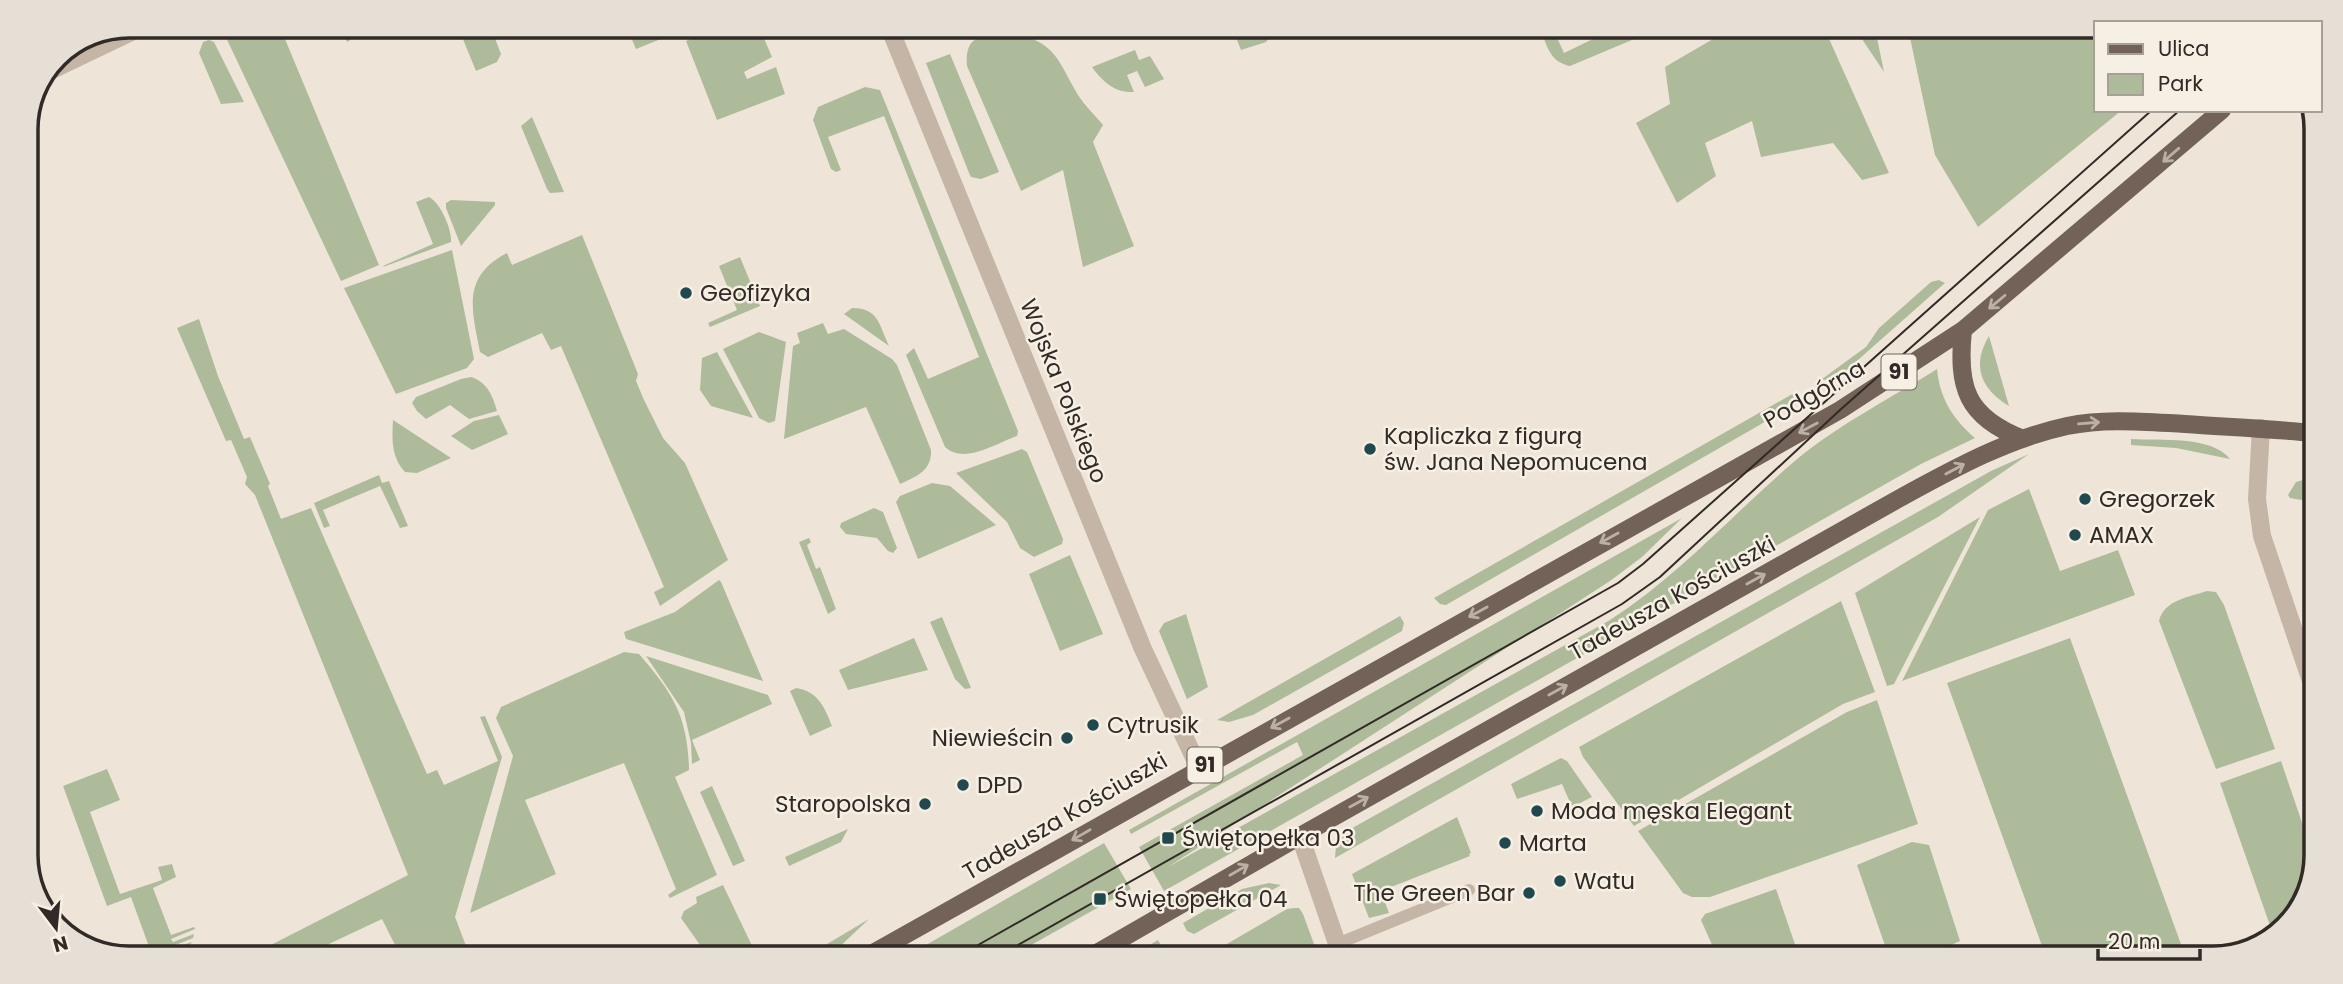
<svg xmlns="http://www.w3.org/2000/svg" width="2343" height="984" viewBox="0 0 2343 984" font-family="Poppins,sans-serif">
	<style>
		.green { fill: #aebb9a }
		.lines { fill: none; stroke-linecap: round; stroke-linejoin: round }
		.service { stroke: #c4b5a6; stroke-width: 12 }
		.minor { stroke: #c4b5a6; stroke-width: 18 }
		.primary { stroke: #726258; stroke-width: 18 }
		.tram { stroke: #312a26; stroke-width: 2 }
		.oneway { stroke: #bbb0a5 }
		.poi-dot { fill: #20484e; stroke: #f6efe4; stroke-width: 2.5 }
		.labels { text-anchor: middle; stroke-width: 5; stroke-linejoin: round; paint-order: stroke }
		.shield { fill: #f6efe4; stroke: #6c655f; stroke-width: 2 }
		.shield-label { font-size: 21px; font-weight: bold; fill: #312a26 }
		.poi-label { font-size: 23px; fill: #312a26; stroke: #f6efe4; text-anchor: start }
		.street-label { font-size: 23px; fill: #312a26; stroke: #f6efe4 }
		.rim { fill: none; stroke: #312a26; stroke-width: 3.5 }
	</style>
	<rect width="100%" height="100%" fill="#eee5d8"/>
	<path class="green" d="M227,27H280L379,265L341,281L222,29Z
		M341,27H360L362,33L347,42Z
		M458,27L491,28L501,54L497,62L476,71Z
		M627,28H688L636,49Z
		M716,28L760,29L772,57L744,72L747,79L776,67L785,94L717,120L686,41Z
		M1233,30H1275L1266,42L1241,50Z
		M1541,31H1554L1564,53L1595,38L1592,32H1651L1570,66C1551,62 1548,49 1541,31Z
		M1725,32H1826L1889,173L1862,180L1833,143L1761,157L1752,121L1705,143L1716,176L1677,203L1636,123L1670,104L1665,67Z
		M1010,33C1056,41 1057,59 1078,95C1085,106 1095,115 1103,125L1093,142L1134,246L1083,267L1063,170L1021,191L967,66C964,33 985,35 1010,33Z
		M1858,33H1876L1884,72Z
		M1909,33H2096V110H2122L1978,227L1935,155Z
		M209,40L214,42L244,102L221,104L199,53L203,42Z
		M1135,50L1139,60L1150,56L1164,79L1145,87L1137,71L1127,75L1134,92C1115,93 1103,82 1092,67Z
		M950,54L999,172L981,179L971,177L969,173L926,63Z
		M865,87L880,90L1018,431L1017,436C996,443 965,465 945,447L906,355L914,348L928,379L979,357L884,116L828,137L841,170L836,172L831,169L813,120L818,107Z
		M532,117L564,192L550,193L547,189L521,126Z
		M429,197C440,202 452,229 451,242L383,267L385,265L433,244L416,202Z
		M451,200L495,202V205L461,246L446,208V203Z
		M582,235L638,374L636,381L644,400L663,438L685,463L728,560L660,606L654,592L664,587L561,346L551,350L542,333L488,357L480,352C472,310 461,277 507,253L512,265Z
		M452,250L474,359L467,368L396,394L344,288Z
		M740,257L760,306L710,327L708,323L737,310L719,266Z
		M1939,280L1945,283L1833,382L1822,379L1866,347L1879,328L1931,282Z
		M852,308C879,308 879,325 889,346L844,314Z
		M199,319L218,376L244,439L250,437L270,484L268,486L281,519L311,508L427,774L437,770L444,785L498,761L480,717L485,716L502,757L455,917L468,951H388L396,947L382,919L314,951H259L408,875L255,495L245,484L247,477L231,440L226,441L177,328Z
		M823,323L828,334L844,329L892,359L897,365L931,450C932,471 916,477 900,484L866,407L784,439L793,346L800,343L797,333Z
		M759,332L786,342L775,421L769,423L759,418L723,349Z
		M1989,336L2009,406C1981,389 1971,366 1989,336Z
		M717,352L753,418L711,406L700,390L702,358Z
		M1937,369C1940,399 1953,419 1975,438L1921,464L1164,891L1139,847L1303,755L1297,742L1131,834L1129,830L1682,518L1642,557L1610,581L1168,867L1610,620C1678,576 1728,519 1789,466C1830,429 1890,399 1937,369Z
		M471,377C487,382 493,396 497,411L469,419L450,405L426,419L417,411L412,403L416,397L461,379Z
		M1796,392L1798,398L1796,404L1446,605L1440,604L1434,598Z
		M499,415L508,434L472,450L451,436L474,421Z
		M393,420L451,458L417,473L405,472C391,457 392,439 393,420Z
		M2131,439C2160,441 2211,435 2230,459L2176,448L2131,445Z
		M1022,449L1027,452L1063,539L1062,544L1034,557L1020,548L1007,522L956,473Z
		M2029,454L1938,517L1335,858L1336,846L1347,831L1991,471Z
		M379,475L382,483L389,481L408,526L400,528L380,486L323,510L330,526L324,528L314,503Z
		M2313,477V502L2290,498L2288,495L2296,482Z
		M932,483L950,486L996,525L918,559L896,502L900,496Z
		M2029,489L2060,571L2118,550L2135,595L1902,681L1988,510Z
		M874,508L883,512L897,548L893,553L888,551L877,538L846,534L840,527L841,523Z
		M1980,517L1894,684L1887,686L1855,593Z
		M809,538L811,542L807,545L816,569L820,567L836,609L828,614L799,542Z
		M1070,555L1103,634L1060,651L1029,574Z
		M719,580L721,582L763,681L626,639L624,632L675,612Z
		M2207,591L2216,592L2224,605L2275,749L2216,769L2159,621C2164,600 2189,597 2207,591Z
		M1841,601L1875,692L1843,704L1634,826L1583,757L1579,747Z
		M1186,614L1208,687L1187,699L1159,631L1164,623Z
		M1400,616L1404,623L1402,631L1253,715L1229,722L1217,720Z
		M942,617L971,688L965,689L955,679L930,622Z
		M914,638L928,670L848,690L839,670Z
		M2070,638L2186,958L2046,957L1947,683Z
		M624,652L639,654C673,693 688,717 689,770L675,777L717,875L670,898L668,895L676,889L624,763L525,800L556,874L470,913L513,756L496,718L501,707Z
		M646,656L768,695L772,704L692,740L700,760L692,764L691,743L684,712Z
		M796,688C818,691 825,708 832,726L810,736L790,691Z
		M1877,700L1918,824L1710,897H1692L1683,893L1638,831L1847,712Z
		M1561,758L1567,761L1592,797L1572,807L1562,784L1517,799L1511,784Z
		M2281,761L2310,846L2309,894L2274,937L2220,783Z
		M107,769L120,800L90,812L120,894L162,880L158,867L172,864L176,877L153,888L171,935L194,927L195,929L171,939L173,942L194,934L193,938L173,946L174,948L192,942L186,950H150L154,949L153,946L143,950H130L148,944L131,897L107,906L63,786Z
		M712,786L745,861L733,866L700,792Z
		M1457,817L1471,853L1469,854L1470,856L1381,891L1389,913L1369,918L1352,874Z
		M848,829L841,842L789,866L785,857Z
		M1912,842L1929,845L1960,941L1924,957H1889L1857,865Z
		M1104,843L1131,889L1017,953H912Z
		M27,852L53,921L47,917L27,862Z
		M1269,883L1281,885L1194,934L1187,931L1183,923L1242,889Z
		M723,885L754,950V952H705L681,918L684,911L697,903L696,897Z
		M1776,889L1799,956H1717L1701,920L1705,914Z
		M1294,908H1299L1303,914L1318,955L1233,954L1225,945L1287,909Z
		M869,919L833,953H812Z
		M1158,940L1162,947L1158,954H1135Z"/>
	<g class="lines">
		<path class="service" d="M1337,944L1469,890"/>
		<path class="minor" d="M890,29L1143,649L1199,768
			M50,71L144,26
			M2261,428L2257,499L2262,536L2311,681
			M1300,836L1341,955"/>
		<path class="primary" d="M1963,330C1957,387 1966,417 2023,439
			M873,953L1840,410L1963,330L2222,110
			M1095,954L1300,836L1900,498C1953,469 2007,439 2067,426C2106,418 2146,422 2185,424C2228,427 2271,429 2314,433"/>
		<path class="tram" d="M964,953L1618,583L1643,564L2152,110
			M1004,953L1622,604L1660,577L1840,410L2180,110"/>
	</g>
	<defs><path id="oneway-shaft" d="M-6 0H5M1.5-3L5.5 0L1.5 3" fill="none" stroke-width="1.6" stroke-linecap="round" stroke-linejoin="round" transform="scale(1.75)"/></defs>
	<g class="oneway">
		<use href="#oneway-shaft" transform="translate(2171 155) rotate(139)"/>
		<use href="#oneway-shaft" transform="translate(1997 302) rotate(140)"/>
		<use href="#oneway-shaft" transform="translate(2089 423) rotate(-5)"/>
		<use href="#oneway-shaft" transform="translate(1808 428) rotate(152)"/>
		<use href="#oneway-shaft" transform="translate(1955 469) rotate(-28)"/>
		<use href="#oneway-shaft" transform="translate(1609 538) rotate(151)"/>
		<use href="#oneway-shaft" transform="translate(1756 579) rotate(-29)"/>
		<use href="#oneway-shaft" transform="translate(1478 612) rotate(151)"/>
		<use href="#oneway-shaft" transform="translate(1558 690) rotate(-29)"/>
		<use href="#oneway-shaft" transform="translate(1280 723) rotate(151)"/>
		<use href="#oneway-shaft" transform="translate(1359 802) rotate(-29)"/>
		<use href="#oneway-shaft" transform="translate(1081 835) rotate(150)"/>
		<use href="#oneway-shaft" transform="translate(1239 870) rotate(-30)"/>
	</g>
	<g class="poi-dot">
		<circle cx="686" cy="293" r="7"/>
		<circle cx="1370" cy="449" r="7"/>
		<circle cx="2085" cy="499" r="7"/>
		<circle cx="2075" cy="535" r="7"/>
		<circle cx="1093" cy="725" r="7"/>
		<circle cx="1067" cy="738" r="7"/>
		<circle cx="963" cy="785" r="7"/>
		<circle cx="925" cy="804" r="7"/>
		<circle cx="1537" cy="811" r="7"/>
		<rect x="1161" y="831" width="14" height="14" rx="3.5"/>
		<circle cx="1505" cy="843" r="7"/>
		<circle cx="1560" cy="881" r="7"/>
		<circle cx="1529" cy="893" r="7"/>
		<rect x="1093" y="892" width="14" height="14" rx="3.5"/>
	</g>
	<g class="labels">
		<g class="shield">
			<rect x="1881.5" y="354.5" width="35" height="35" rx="5"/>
			<rect x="1187.5" y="747.5" width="35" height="35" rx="5"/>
		</g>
		<g class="shield-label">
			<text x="1899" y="379">91</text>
			<text x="1205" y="772">91</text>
		</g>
		<g class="poi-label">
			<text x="700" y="301">Geofizyka</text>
			<text x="1384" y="444">Kapliczka z figurą<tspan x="1384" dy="26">św. Jana Nepomucena</tspan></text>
			<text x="2099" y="507">Gregorzek</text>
			<text x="2089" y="543">AMAX</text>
			<text x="1107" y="733">Cytrusik</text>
			<text x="1053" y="746" text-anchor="end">Niewieścin</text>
			<text x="977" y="793">DPD</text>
			<text x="911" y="812" text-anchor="end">Staropolska</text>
			<text x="1551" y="819">Moda męska Elegant</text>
			<text x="1182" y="846">Świętopełka 03</text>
			<text x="1519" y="851">Marta</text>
			<text x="1574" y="889">Watu</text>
			<text x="1515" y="901" text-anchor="end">The Green Bar</text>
			<text x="1114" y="907">Świętopełka 04</text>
		</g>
		<g class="street-label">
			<text transform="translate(1064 391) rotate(68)" y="8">Wojska Polskiego</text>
			<text transform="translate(1814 394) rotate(-30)" y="8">Podgórna</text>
			<text transform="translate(1672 598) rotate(-29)" y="8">Tadeusza Kościuszki</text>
			<text transform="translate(1065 816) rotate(-30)" y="8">Tadeusza Kościuszki</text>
		</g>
	</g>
	<path d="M0 0H2343V984H0ZM129 38H2213A91 91 0 0 1 2304 129V855A91 91 0 0 1 2213 946H129A91 91 0 0 1 38 855V129A91 91 0 0 1 129 38Z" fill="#e6dfd5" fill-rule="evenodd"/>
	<path class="rim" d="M129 38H2213A91 91 0 0 1 2304 129V855A91 91 0 0 1 2213 946H129A91 91 0 0 1 38 855V129A91 91 0 0 1 129 38Z"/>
	<rect x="2094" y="21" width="228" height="91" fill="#f6efe4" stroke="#a7a098" stroke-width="2"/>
	<rect x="2108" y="44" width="35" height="10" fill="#726258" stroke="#a7a098" stroke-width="2"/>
	<text x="2158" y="56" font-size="21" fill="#312a26">Ulica</text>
	<rect x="2108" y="74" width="35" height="21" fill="#aebb9a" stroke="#a7a098" stroke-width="2"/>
	<text x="2158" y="91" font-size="21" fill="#312a26">Park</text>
	<g transform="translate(56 928) rotate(164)" stroke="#f6efe4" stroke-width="5" paint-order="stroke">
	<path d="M0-5L12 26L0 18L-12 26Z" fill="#312a26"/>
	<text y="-10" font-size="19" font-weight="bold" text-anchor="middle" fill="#312a26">N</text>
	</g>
	<path d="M2098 949v10h102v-10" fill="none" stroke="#312a26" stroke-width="3.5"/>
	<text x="2108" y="949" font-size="21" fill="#312a26" stroke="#f6efe4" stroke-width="5" paint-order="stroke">20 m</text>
</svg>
